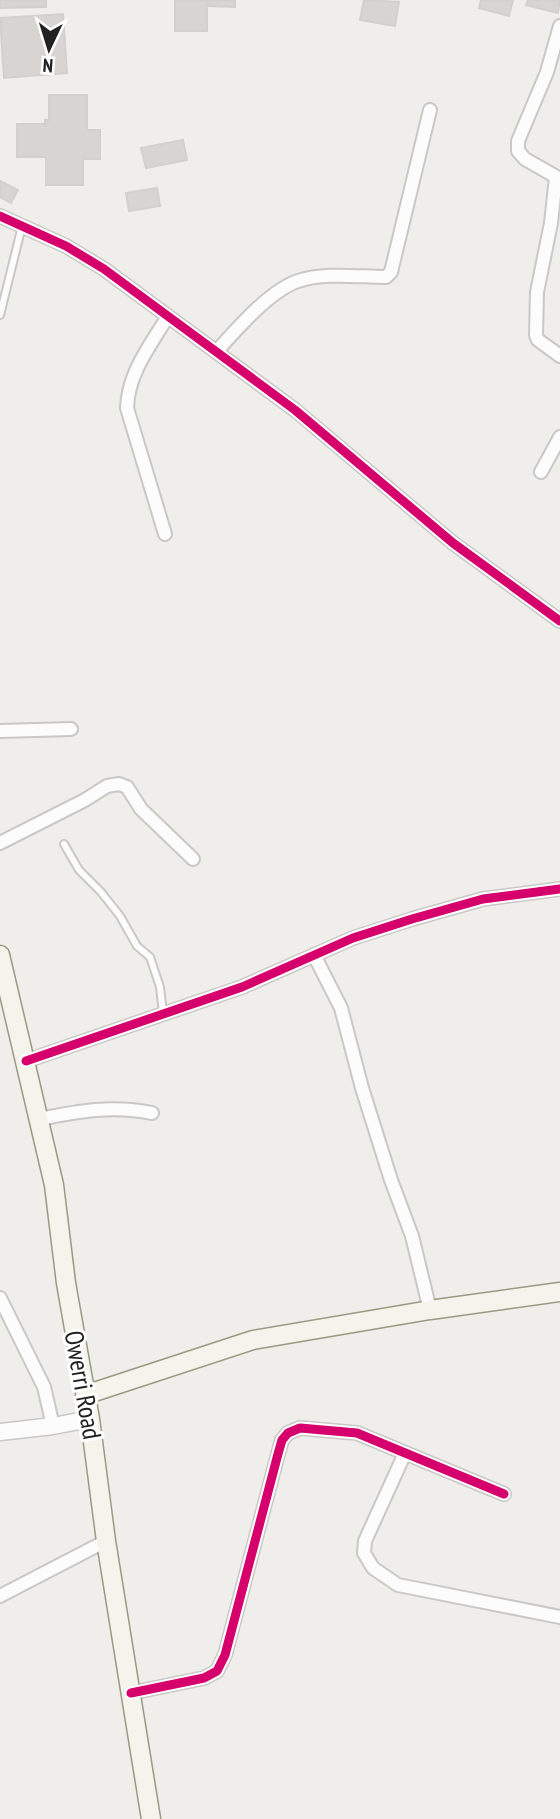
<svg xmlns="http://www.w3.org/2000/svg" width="560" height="1819" viewBox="0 0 560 1819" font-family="'PT Sans Narrow',sans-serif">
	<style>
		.building { fill: #d7d4d2; stroke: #d3d0cc; stroke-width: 2 }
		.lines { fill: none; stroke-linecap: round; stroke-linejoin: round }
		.service-casing { stroke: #c9c8c7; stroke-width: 10 }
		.minor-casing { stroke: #c9c8c7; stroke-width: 16 }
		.tertiary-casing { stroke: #c9c8c7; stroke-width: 19 }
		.secondary-casing { stroke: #999a82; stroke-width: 21 }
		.service { stroke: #fdfcfc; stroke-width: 6 }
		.minor { stroke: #fdfcfc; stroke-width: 12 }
		.tertiary { stroke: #fdfcfc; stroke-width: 16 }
		.secondary { stroke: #f4f4ed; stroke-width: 18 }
		.cycleway-casing { stroke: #fff; stroke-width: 13 }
		.cycleway { stroke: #d6006c; stroke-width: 9 }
		.labels { text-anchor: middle; stroke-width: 6; stroke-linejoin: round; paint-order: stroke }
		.street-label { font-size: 26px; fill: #222; stroke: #fff }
	</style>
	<rect width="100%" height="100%" fill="#f0eeeb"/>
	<path class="building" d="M0,0H46V7L0,8Z
		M175,0H207V31H175Z
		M208,0H235V7L207,6Z
		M364,0L399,2L395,26L360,20Z
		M481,0H513L509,16L479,8Z
		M528,0H560L558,13L526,5Z
		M63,14L67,73L4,78L0,18Z
		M49,95H87V130H100V159H83V185H46V157H17V124H45V120H49Z
		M183,140L187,160L146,168L141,148Z
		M0,181L18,190L11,203L0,197Z
		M157,188L160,206L129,211L126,193Z"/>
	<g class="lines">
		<g class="service-casing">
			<path id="service" d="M0,315L22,226
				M64,844L79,870L101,892L120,916L137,946L150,957L160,987L163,1013"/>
		</g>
		<g class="minor-casing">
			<path id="minor" d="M560,26L547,72L518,141V151L525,159L560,179
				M556,177L551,223L537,292L536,335L538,340L560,356
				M0,216L66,246L104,269L295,410L453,543L560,621
				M216,352C237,329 269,291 298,281C325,272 358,277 386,277L391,272L430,110
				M541,472L560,437
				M165,534L127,408C128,373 150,346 168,316
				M0,731L71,729
				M0,843L85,800L107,786L119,784L127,787L141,809L193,859
				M314,955L341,1008L362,1088L391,1180L412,1236L430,1310
				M26,1061L242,987L353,938L412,919L483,899L560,889
				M40,1119C79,1111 113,1105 152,1113
				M0,1298L44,1387L53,1426
				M405,1453L365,1541L364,1553L373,1568L398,1585L560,1617
				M0,1596L106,1541
				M131,1693L204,1678L217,1671L225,1655L278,1454L282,1440L288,1433L300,1428L357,1433L504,1494"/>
		</g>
		<g class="tertiary-casing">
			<path id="tertiary" d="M0,1432L53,1426L90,1419"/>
		</g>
		<g class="secondary-casing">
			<path id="secondary" d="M0,955L54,1185L66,1283L90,1419L106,1541L151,1819
				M85,1395L253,1340L430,1310L560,1292"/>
		</g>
		<use href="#service" class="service"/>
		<use href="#minor" class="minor"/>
		<use href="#tertiary" class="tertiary"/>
		<use href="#secondary" class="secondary"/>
		<g class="cycleway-casing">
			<path id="cycleway" d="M0,216L66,246L104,269L295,410L453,543L560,621
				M26,1061L242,987L353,938L412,919L483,899L560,889
				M131,1693L204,1678L217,1671L225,1655L278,1454L282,1440L288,1433L300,1428L357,1433L504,1494"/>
		</g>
		<use href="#cycleway" class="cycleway"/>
	</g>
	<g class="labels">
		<g class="street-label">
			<text transform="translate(83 1385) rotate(80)" y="9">Owerri Road</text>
		</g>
	</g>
	<g transform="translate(49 49) rotate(184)" stroke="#ffffff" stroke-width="5" paint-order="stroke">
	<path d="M0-5L12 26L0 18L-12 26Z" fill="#222222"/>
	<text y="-10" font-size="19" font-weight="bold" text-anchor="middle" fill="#222222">N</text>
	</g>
</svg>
